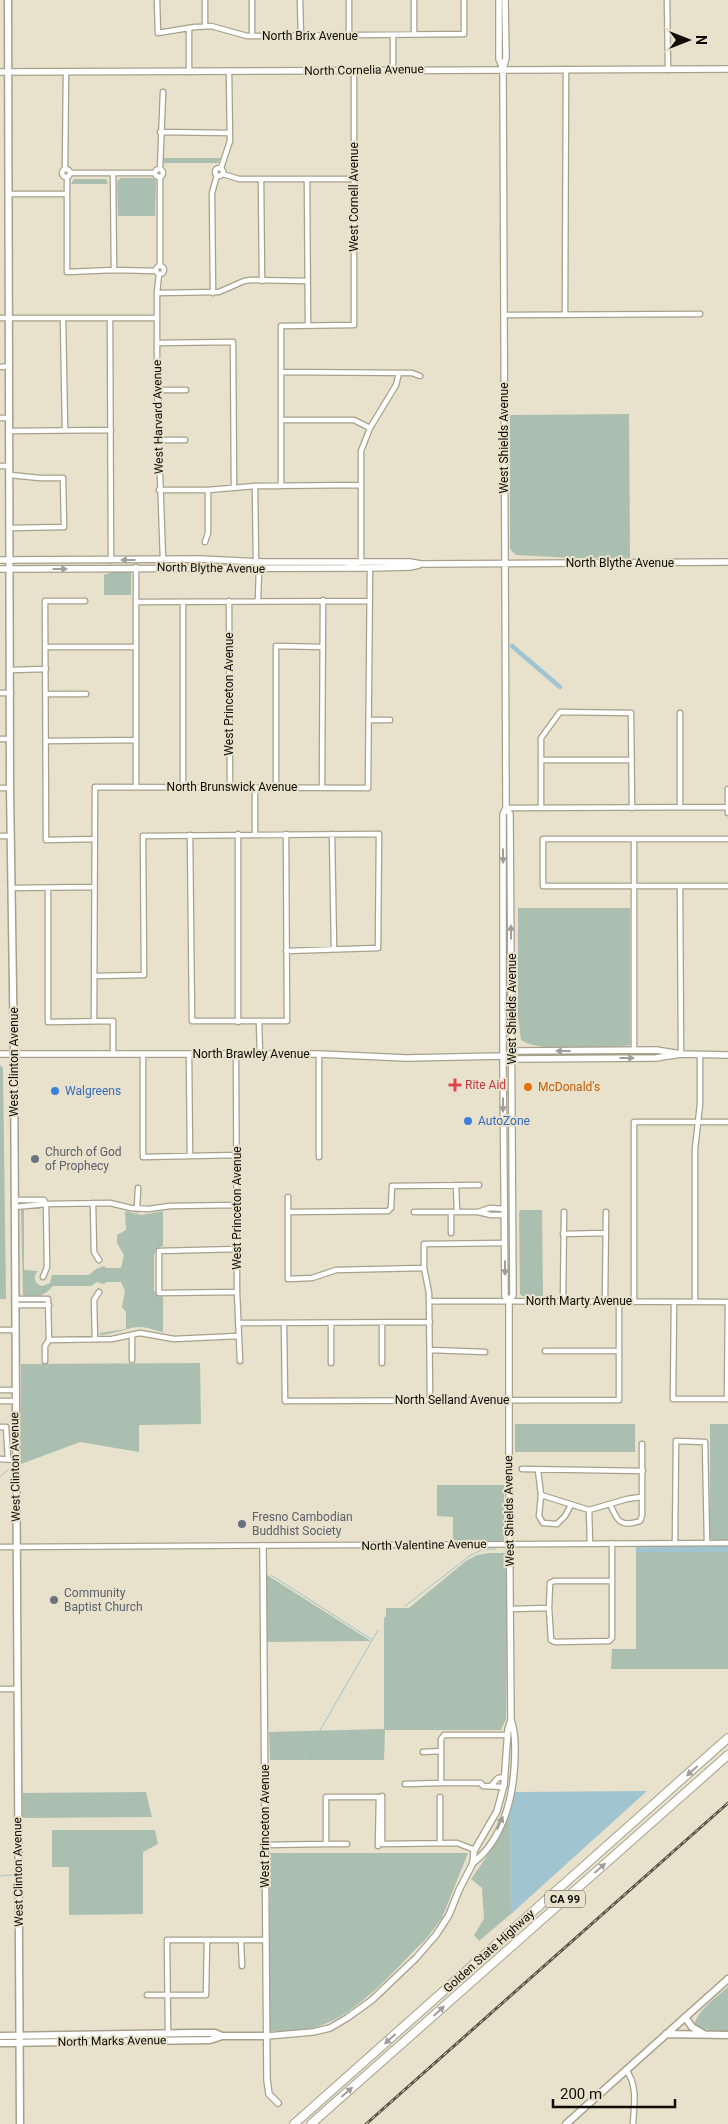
<svg xmlns="http://www.w3.org/2000/svg" width="728" height="2124" viewBox="0 0 728 2124" font-family="Roboto,sans-serif">
	<style>
		.green { fill: #abbfb0 }
		.water { fill: #a1c4d1 }
		.lines { fill: none; stroke-linecap: round; stroke-linejoin: round }
		.stream { stroke: #a1c4d1; stroke-width: 1 }
		.canal { stroke: #a1c4d1; stroke-width: 4.5 }
		.minor-casing { stroke: #a7a08b; stroke-width: 7 }
		.tertiary-casing { stroke: #a7a08b; stroke-width: 8 }
		.secondary-casing { stroke: #a7a08b; stroke-width: 9 }
		.motorway-casing { stroke: #a7a08b; stroke-width: 10 }
		.minor { stroke: #fff; stroke-width: 4.5 }
		.tertiary { stroke: #fff; stroke-width: 5.5 }
		.secondary { stroke: #fff; stroke-width: 6 }
		.motorway { stroke: #fff; stroke-width: 8 }
		.rail-casing { stroke: #595549; stroke-width: 3 }
		.rail { stroke: #e8e1cb; stroke-width: 1; stroke-dasharray: 4; stroke-linecap: butt }
		.oneway { fill: #9f9e9b }
		.health-dot { fill: #e0444e; stroke: #e8e1cb; stroke-width: 2 }
		.food-dot { fill: #e8710a; stroke: #e8e1cb; stroke-width: 2 }
		.shop-dot { fill: #3f7fe0; stroke: #e8e1cb; stroke-width: 2 }
		.worship-dot { fill: #6b7280; stroke: #e8e1cb; stroke-width: 2 }
		.labels { text-anchor: middle; stroke-width: 4; stroke-linejoin: round; paint-order: stroke }
		.shield { fill: #e8e1cb; stroke: #4f4c40; stroke-width: 1 }
		.shield-label { font-size: 11px; font-weight: bold; fill: #0e0c05 }
		.street-label { font-size: 12px; fill: #0e0c05; stroke: #e8e1cb }
		.health-label { font-size: 12px; fill: #be3a42; stroke: #e8e1cb; text-anchor: start }
		.food-label { font-size: 12px; fill: #c56008; stroke: #e8e1cb; text-anchor: start }
		.shop-label { font-size: 12px; fill: #366cbe; stroke: #e8e1cb; text-anchor: start }
		.worship-label { font-size: 12px; fill: #5b616d; stroke: #e8e1cb; text-anchor: start }
	</style>
	<rect width="100%" height="100%" fill="#e8e1cb"/>
	<path class="green" d="M164,158H221L218,163H164Z
		M121,178H152L156,180L155,216H118L117,181Z
		M74,179H106L108,184H71Z
		M629,414L630,558H573L516,555L510,549V415Z
		M131,571V595H104V575L113,572Z
		M518,908H630V1045C606,1049 541,1053 521,1040L518,1016Z
		M0,1065L3,1068L6,1299H0Z
		M41,1207L40,1209H24V1270L38,1271C32,1277 35,1285 43,1286L50,1283L52,1275H89L96,1269L104,1266L106,1268H121L124,1255L117,1243V1235L126,1230L125,1211L142,1215L163,1211V1246L156,1249L154,1255V1291L158,1295L163,1297V1332C155,1331 149,1327 140,1327C129,1327 115,1334 101,1335L99,1333L126,1329V1312L122,1307L125,1291L121,1282H106L104,1284L97,1282L91,1286H53C46,1294 34,1302 23,1295L21,1211L23,1208Z
		M521,1210H542L543,1296H522L520,1294L519,1212Z
		M200,1363L201,1424L139,1425V1452L80,1442L21,1464V1364Z
		M515,1424H635V1452H515Z
		M710,1424H728V1541H715L710,1538Z
		M437,1485H504V1541H453V1517L437,1516Z
		M636,1552H728V1669H611L612,1649H636Z
		M489,1553H508L506,1719L501,1730H385L384,1760H270L269,1732L384,1729V1618L386,1616V1608H409L466,1561L477,1555Z
		M267,1575L371,1641L267,1642Z
		M146,1792L152,1817L23,1818V1793Z
		M510,1814L511,1914L479,1941L474,1935L484,1919L482,1888L471,1879C486,1858 501,1837 510,1814Z
		M52,1830H155L158,1844L143,1852V1914L69,1915V1867H52Z
		M270,1853H468L442,1918L427,1938C397,1967 359,2014 319,2026C303,2031 286,2031 269,2031Z
		M728,1987V2031H712L695,2026C693,2014 719,1995 728,1987Z"/>
	<path class="water" d="M636,1545H728V1552H636Z
		M647,1791L511,1914L510,1814L515,1792Z"/>
	<g class="lines">
		<path class="stream" d="M0,1476L10,1469
			M271,1575L371,1639
			M405,1606L471,1555L484,1549H496
			M304,1758L378,1630
			M0,1876L12,1875"/>
		<path class="canal" d="M512,646L560,687"/>
		<g class="minor-casing">
			<path id="minor" d="M157,0L158,33L195,27L211,26L247,36L464,34V0
				M205,0V26
				M300,0L301,36
				M414,0V34
				M667,0L668,70
				M189,28V72
				M393,35V70
				M252,36V0
				M349,36V0
				M160,132L230,133
				M221,168L230,141L229,72
				M215 172a4 4 0 1 1 8 0a4 4 0 1 1-8 0Z
				M65,169L66,72
				M160,169L163,92
				M62 173a4 4 0 1 1 8 0a4 4 0 1 1-8 0Z
				M155 173a4 4 0 1 1 8 0a4 4 0 1 1-8 0Z
				M70,173H155
				M113,173L114,270
				M223,174L239,179H353
				M67,177V272L114,270L156,271
				M160,177V266
				M261,179L262,281
				M307,180L308,326
				M9,194H67
				M156 270a4 4 0 1 1 8 0a4 4 0 1 1-8 0Z
				M159,274L157,293V390L163,559
				M157,293L219,292L244,281L251,280L307,281
				M213,293L212,193L217,175
				M504,315L700,314
				M565,315L566,69
				M0,318H156
				M110,318L111,560
				M63,319L65,430
				M157,343L233,342L234,487
				M0,367L10,366
				M281,372L412,373L420,376
				M157,390H186
				M0,418H10
				M282,420H354L370,428
				M11,431L111,430
				M158,440H185
				M0,466H10
				M10,475L40,478H63L64,527L10,528
				M255,486L256,562L259,569L258,600
				M281,486V326L354,325V70
				M159,490H208L255,486L361,485
				M205,542L208,533V490
				M136,567V787
				M347,567L361,562V451L370,428L396,385L399,373
				M85,601H45L46,840L95,839
				M229,601L230,787
				M136,602L369,601
				M183,603V787
				M46,647H136
				M11,670L46,669
				M0,693H11
				M46,694H86
				M680,713V807
				M369,720H390
				M0,739H10
				M46,741L136,740
				M541,760H632
				M276,786V646L323,647
				M255,787V834
				M0,788H10
				M322,788L323,600
				M728,789V813
				M506,808L728,807
				M541,808V738L560,712L631,713L632,808
				M238,834V1022
				M332,834L334,949
				M190,835L192,1021H287L286,834
				M0,836H11
				M634,839V1050
				M728,839H543V886H728
				M680,886L681,1054
				M12,888L94,887
				M48,888V1022L113,1021V1054
				M95,976L144,975L143,836L379,834L378,948L286,951
				M94,1021L95,787L368,788L370,567
				M259,1022L260,1055
				M143,1054V1157L237,1155
				M319,1054V1157
				M189,1055L190,1156
				M236,1055L237,1292L240,1361
				M456,1185L457,1212
				M288,1197V1279L312,1278L336,1270L424,1268
				M15,1200H44L46,1204
				M93,1203L94,1252L99,1260
				M15,1207L46,1204L110,1203L131,1208L148,1209L170,1206L237,1205
				M137,1209L138,1188
				M505,1209L490,1208L478,1212L491,1215H505
				M288,1212L388,1211L391,1208L392,1186L479,1185
				M414,1212H478
				M451,1212V1233
				M563,1234L606,1233
				M43,1277L47,1267L46,1204
				M237,1292L159,1293V1251L238,1249
				M15,1299H48L49,1340L45,1346V1361
				M430,1301L728,1302
				M563,1301L564,1212
				M605,1302L606,1212
				M634,1302V1122H728
				M674,1302L673,1399H727L728,1302
				M695,1302V1149L700,1104V1055
				M15,1305H49
				M238,1323L430,1322
				M284,1323L285,1401L619,1400V1302
				M331,1323V1363
				M0,1330H14
				M132,1336V1360
				M95,1339L94,1300L99,1292
				M49,1340L112,1339L140,1333L174,1339L238,1336
				M430,1350L485,1352
				M545,1351H619
				M382,1363V1323
				M0,1390H15
				M430,1400L429,1293L424,1268V1244L505,1243
				M0,1401H15
				M0,1427H6L8,1459
				M0,1459L15,1460
				M522,1469L643,1471
				M538,1470L541,1495L539,1516L543,1523L557,1524L565,1516L571,1505
				M541,1495L589,1510L627,1499L641,1497
				M610,1504C617,1521 621,1528 640,1521L642,1516V1444
				M589,1510L590,1543
				M675,1543L676,1441L705,1442L707,1543
				M0,1547L728,1543
				M612,1581H554L550,1583L549,1608L551,1640L555,1642L609,1641L612,1638V1543
				M510,1609L549,1608
				M0,1689H17
				M423,1752L441,1751
				M405,1784L441,1783
				M491,1786L498,1778L505,1777
				M504,1787L483,1786L481,1783H441V1739L444,1735H508
				M382,1796V1844L457,1843L475,1850
				M440,1843V1797
				M326,1844H347
				M265,1845L326,1844V1797H379L378,1846
				M241,1940L242,1966
				M147,1995H206L207,1940
				M168,2033L167,1940H265
				M626,2070C638,2085 634,2106 633,2124"/>
		</g>
		<g class="tertiary-casing">
			<path id="tertiary" d="M499,0V59L503,69
				M505,0L506,58L503,69L506,808L503,814V1065L505,1296L509,1301
				M0,72L728,69
				M0,560L200,559L263,562H410L421,564L728,562
				M0,569L369,568L410,567L419,565
				M509,1053L512,1051L656,1050L681,1054L728,1055
				M0,1054H319L406,1058L503,1056L512,1059L656,1058L681,1054
				M263,1546L267,2080L269,2094L278,2103
				M473,1863C506,1837 515,1790 515,1750C515,1740 515,1730 511,1720
				M267,2036L313,2032L330,2028L347,2018L372,2000L416,1958L436,1935L449,1915L459,1890L473,1863L474,1851L497,1811L504,1785L508,1729L511,1720L509,1472V1301L513,1295L510,814L506,808"/>
		</g>
		<g class="secondary-casing">
			<path id="secondary" d="M8,0L10,788L14,1054L20,2124
				M685,2017L692,2027L704,2034
				M666,2034L728,2035
				M0,2036L194,2033H215L222,2036H267
				M0,2043L210,2040L222,2036
				M566,2124L728,1979"/>
		</g>
		<g class="motorway-casing">
			<path id="motorway" d="M294,2124L728,1738
				M311,2124L728,1755"/>
		</g>
		<use href="#minor" class="minor"/>
		<use href="#tertiary" class="tertiary"/>
		<use href="#secondary" class="secondary"/>
		<use href="#motorway" class="motorway"/>
		<g class="rail-casing">
			<path id="rail" d="M366,2124L728,1803"/>
		</g>
		<use href="#rail" class="rail"/>
	</g>
	<defs><path id="oneway-solid" d="M-6-.8H1V-3.2L6.5 0L1 3.2V.8H-6Z" transform="scale(1.25)"/></defs>
	<g class="oneway">
		<use href="#oneway-solid" transform="translate(128 560) rotate(180)"/>
		<use href="#oneway-solid" transform="translate(60 569)"/>
		<use href="#oneway-solid" transform="translate(503 856) rotate(90)"/>
		<use href="#oneway-solid" transform="translate(511 932) rotate(-91)"/>
		<use href="#oneway-solid" transform="translate(563 1051) rotate(180)"/>
		<use href="#oneway-solid" transform="translate(627 1058)"/>
		<use href="#oneway-solid" transform="translate(503 1105) rotate(90)"/>
		<use href="#oneway-solid" transform="translate(505 1268) rotate(90)"/>
		<use href="#oneway-solid" transform="translate(692 1771) rotate(138)"/>
		<use href="#oneway-solid" transform="translate(500 1823) rotate(-65)"/>
		<use href="#oneway-solid" transform="translate(600 1868) rotate(-41)"/>
		<use href="#oneway-solid" transform="translate(439 2011) rotate(-42)"/>
		<use href="#oneway-solid" transform="translate(390 2039) rotate(138)"/>
		<use href="#oneway-solid" transform="translate(347 2092) rotate(-41)"/>
	</g>
	<path class="health-dot" d="M452.5 1077.5h5v5h5v5h-5v5h-5v-5h-5v-5h5z"/>
	<circle class="food-dot" cx="528" cy="1087" r="5"/>
	<g class="shop-dot">
		<circle cx="55" cy="1091" r="5"/>
		<circle cx="468" cy="1121" r="5"/>
	</g>
	<g class="worship-dot">
		<circle cx="35" cy="1159" r="5"/>
		<circle cx="242" cy="1524" r="5"/>
		<circle cx="54" cy="1600" r="5"/>
	</g>
	<g class="labels">
		<rect class="shield" x="545" y="1890.5" width="40" height="17" rx="4"/>
		<g class="shield-label">
			<text x="565" y="1903">CA 99</text>
		</g>
		<g class="street-label">
			<text x="310" y="40">North Brix Avenue</text>
			<text transform="translate(364 70) rotate(-1)" y="4">North Cornelia Avenue</text>
			<text transform="translate(354 197) rotate(-90)" y="4">West Cornell Avenue</text>
			<text transform="translate(158 417) rotate(-91)" y="4">West Harvard Avenue</text>
			<text transform="translate(504 438) rotate(-90)" y="4">West Shields Avenue</text>
			<text x="620" y="567">North Blythe Avenue</text>
			<text transform="translate(211 568) rotate(1)" y="4">North Blythe Avenue</text>
			<text transform="translate(229 694) rotate(-90)" y="4">West Princeton Avenue</text>
			<text x="232" y="791">North Brunswick Avenue</text>
			<text transform="translate(512 1009) rotate(-90)" y="4">West Shields Avenue</text>
			<text x="251" y="1058">North Brawley Avenue</text>
			<text transform="translate(14 1062) rotate(-90)" y="4">West Clinton Avenue</text>
			<text transform="translate(237 1208) rotate(-90)" y="4">West Princeton Avenue</text>
			<text x="579" y="1305">North Marty Avenue</text>
			<text x="452" y="1404">North Selland Avenue</text>
			<text transform="translate(15 1467) rotate(-91)" y="4">West Clinton Avenue</text>
			<text transform="translate(509 1511) rotate(-91)" y="4">West Shields Avenue</text>
			<text transform="translate(424 1545) rotate(-1)" y="4">North Valentine Avenue</text>
			<text transform="translate(265 1826) rotate(-90)" y="4">West Princeton Avenue</text>
			<text transform="translate(18 1872) rotate(-91)" y="4">West Clinton Avenue</text>
			<text transform="translate(489 1951) rotate(-42)" y="4">Golden State Highway</text>
			<text transform="translate(112 2041) rotate(-1)" y="4">North Marks Avenue</text>
		</g>
		<g class="health-label">
			<text x="465" y="1089">Rite Aid</text>
		</g>
		<g class="food-label">
			<text x="538" y="1091">McDonald's</text>
		</g>
		<g class="shop-label">
			<text x="65" y="1095">Walgreens</text>
			<text x="478" y="1125">AutoZone</text>
		</g>
		<g class="worship-label">
			<text x="45" y="1156">Church of God<tspan x="45" dy="14">of Prophecy</tspan></text>
			<text x="252" y="1521">Fresno Cambodian<tspan x="252" dy="14">Buddhist Society</tspan></text>
			<text x="64" y="1597">Community<tspan x="64" dy="14">Baptist Church</tspan></text>
		</g>
	</g>
	<g transform="translate(688 40) rotate(90)" stroke="#e8e1cb" stroke-width="4" paint-order="stroke">
	<path d="M0-4L9 19L0 12L-9 19Z" fill="#0e0c05"/>
	<text y="-8" font-size="14" font-weight="bold" text-anchor="middle" fill="#0e0c05">N</text>
	</g>
	<path d="M553 2099v8h122v-8" fill="none" stroke="#0e0c05" stroke-width="2.5"/>
	<text x="560" y="2099" font-size="15" fill="#0e0c05" stroke="#e8e1cb" stroke-width="4" paint-order="stroke">200 m</text>
</svg>
